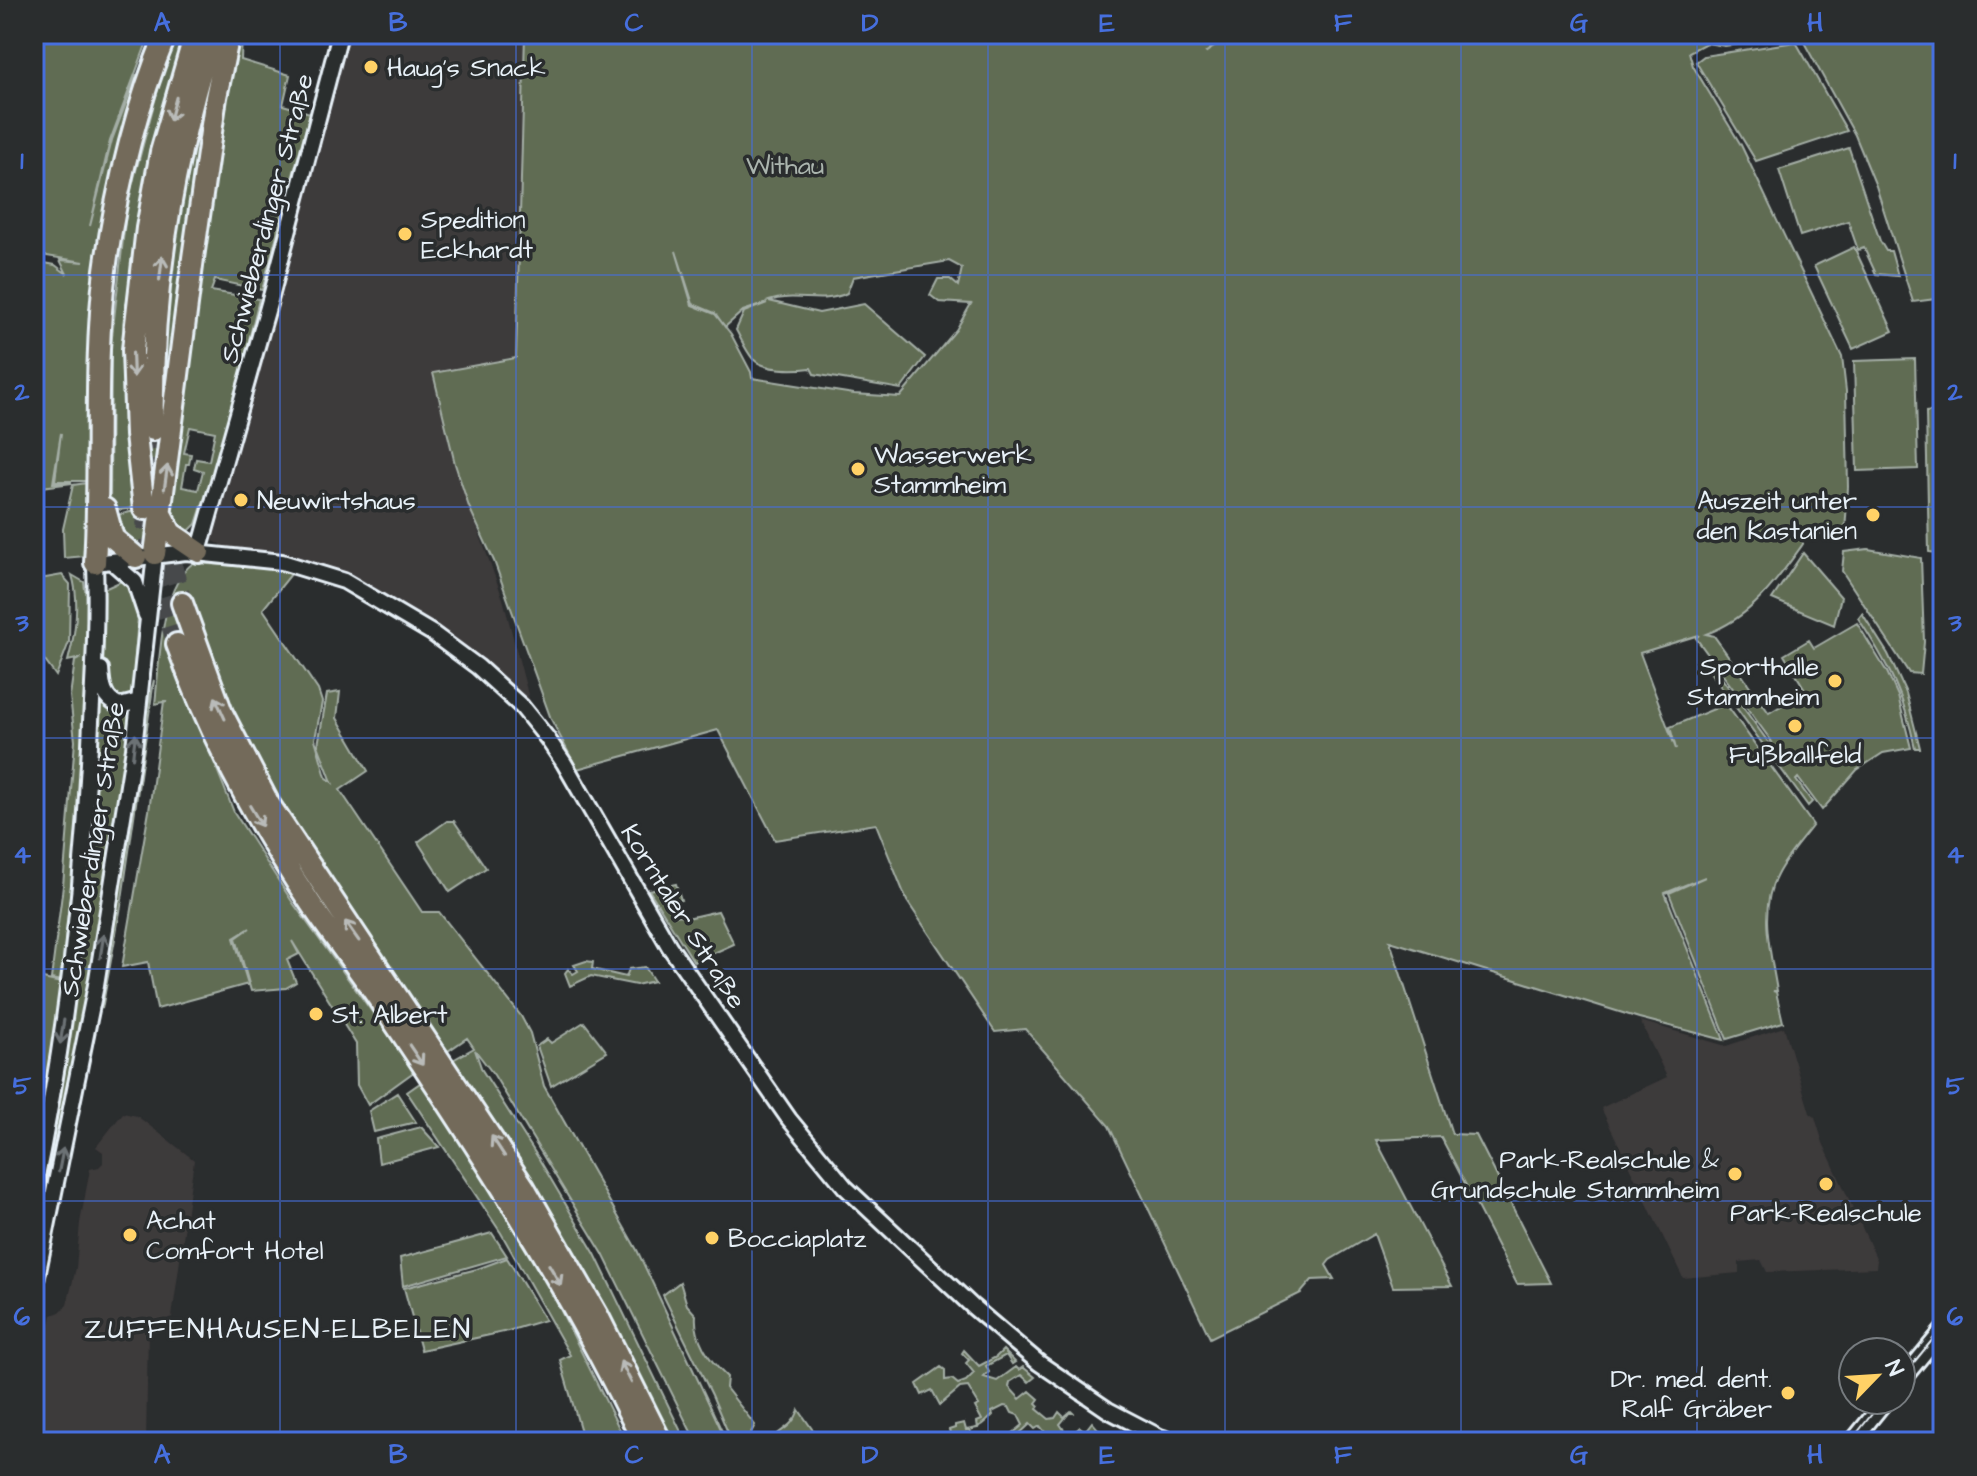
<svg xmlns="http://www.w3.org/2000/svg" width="1977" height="1476" viewBox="0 0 1977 1476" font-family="'Architects Daughter',sans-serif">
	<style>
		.built { fill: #3e3a3b }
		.green { fill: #616c53; stroke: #a4aea6; stroke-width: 2; fill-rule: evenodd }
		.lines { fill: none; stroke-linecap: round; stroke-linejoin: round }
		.highway-tunnel { stroke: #464a4c; stroke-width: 20; stroke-dasharray: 20 10; stroke-linecap: butt }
		.secondary-casing { stroke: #e8f1f8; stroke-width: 20 }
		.highway-casing { stroke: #e8f1f8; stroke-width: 26 }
		.secondary { stroke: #2a2d2e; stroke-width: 14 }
		.highway { stroke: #736b5a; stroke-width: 20 }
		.tram { stroke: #e8f1f8; stroke-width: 2 }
		.oneway { stroke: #b9bbb9 }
		.oneway2 { stroke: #6c7275 }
		.grid { fill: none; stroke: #466fde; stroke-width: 2; stroke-opacity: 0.55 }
		.poi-dot { fill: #ffd166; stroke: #2a2d2e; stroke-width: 3 }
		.labels { text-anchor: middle; stroke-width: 7; stroke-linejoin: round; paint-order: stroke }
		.poi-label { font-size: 26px; fill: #e8f1f8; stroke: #2a2d2e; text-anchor: start }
		.park-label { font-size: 26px; fill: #abb5ae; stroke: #2a2d2e }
		.street-label { font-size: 26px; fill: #e8f1f8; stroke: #2a2d2e }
		.neighbourhood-label { font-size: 28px; letter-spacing: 2px; fill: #e8f1f8; stroke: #2a2d2e }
		.neatline { fill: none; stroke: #466fde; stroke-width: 3 }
		.grid-label { font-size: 26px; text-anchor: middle; font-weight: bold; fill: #466fde }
	</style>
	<rect width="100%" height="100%" fill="#2a2d2e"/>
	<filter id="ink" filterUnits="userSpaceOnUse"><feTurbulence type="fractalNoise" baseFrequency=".0125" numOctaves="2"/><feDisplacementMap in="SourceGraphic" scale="16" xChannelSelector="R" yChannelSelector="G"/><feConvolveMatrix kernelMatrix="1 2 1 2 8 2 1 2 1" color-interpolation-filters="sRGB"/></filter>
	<g filter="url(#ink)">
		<path class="built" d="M333,34H525L515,357L433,374L454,464L503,599L531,706L430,632L377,598L316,576L269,567L211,540L231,426Z
			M1640,1021L1726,1046L1784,1027L1810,1113L1815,1117L1823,1143L1877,1260L1876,1268L1767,1272L1761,1260L1739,1262V1273L1683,1278L1601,1108L1667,1077Z
			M123,1113L137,1116L194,1160L172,1317L148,1328L146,1442H34V1394L52,1315L60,1312L67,1305L76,1268L80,1223L90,1169L99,1167L103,1163V1152L96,1147Z"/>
		<path class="green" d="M34,34H150L110,141L90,226L112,140L137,74L96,263L87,481H55L61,433L53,483H72L34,488V261L55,265L67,274L60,260L84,262L34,254Z
			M173,34H184L156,131L123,323L134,508L110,511L111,346L127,204Z
			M216,34L163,430L162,309L174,206Z
			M239,34H242L241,60L290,75L283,105L310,113L262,290L215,280L211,291L259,299L226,434L196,524L186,534L168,522L229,55ZM190,427L215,432L209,461L196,459L194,468L203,471L198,490L182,487L186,464H189L191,454L184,453Z
			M525,34H1230L1205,53L1234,34H1943V298L1913,302L1876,186L1855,135L1800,35L1725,46L1706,43L1689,52L1693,66L1741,145L1842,357L1846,391L1848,487L1845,532L1843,536L1802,531L1803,544C1776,582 1751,618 1706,634L1714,636L1769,713L1806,691L1784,655L1809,640L1814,648L1857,623L1887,672L1898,696L1911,748L1883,753L1857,770L1822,810L1798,778L1796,780L1812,802L1808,806L1710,672L1715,669L1769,743L1772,742L1696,638L1699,635L1640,653L1676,749L1670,727L1726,704L1813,825C1801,841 1786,857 1777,875C1758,910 1771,953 1777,991H1773L1776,992L1783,1022L1727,1039L1669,893L1705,877L1665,893L1724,1040L1639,1018L1390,941L1452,1134L1476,1135L1551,1283L1517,1284L1441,1137L1376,1140L1452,1286L1393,1287L1374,1234L1330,1260L1326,1265L1334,1279L1312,1280L1301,1293L1210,1338L1109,1126L1025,1029L995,1032L907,901L876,824L775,840L718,730L577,769L551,719L494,561L469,507L455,464L433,373L516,358ZM676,251L693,304L715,313L725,327L743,311L767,303L744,312L736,330C741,339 746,351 753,359C765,371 795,370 811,368L814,374L901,389L925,357L864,304L819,313L769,301C794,292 823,305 847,293L853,277L949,261L962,268L958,286L950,279H938L930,295L939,302L971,304L956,330L900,397L854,394L752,378L751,372L731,334L715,314L692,305Z
			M1796,42L1847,131L1756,161L1696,62L1704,56Z
			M1849,148L1880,241L1886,251H1891L1898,276L1876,274L1864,248L1858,250L1848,221L1800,236L1779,170Z
			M1854,247L1893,331L1853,349L1814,266Z
			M1915,359L1918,469L1857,471L1854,361Z
			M1943,410V554L1929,552L1926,412Z
			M165,431L153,534L144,547L130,549L109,517L152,507L144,433Z
			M87,483L85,556L64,558L63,529L73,485Z
			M1868,549L1921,558L1924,642L1921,674L1909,673L1842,571L1844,552Z
			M1803,553L1841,597L1834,625L1772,599Z
			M193,563L256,567L292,573L263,609L318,690L322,702L315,739L326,777L332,782L318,745L327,694L340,692L337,718L368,771L340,790L422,912H439L521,1016L530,1033L544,1086L637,1250L727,1442H696L603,1254L494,1075L475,1050L482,1070L539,1159L595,1254L686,1442H668L488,1114L451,1061L474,1048L467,1038L445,1053L266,787L226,703L192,598L172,604L183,641L168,647L234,812L293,903L415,1071L368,1105L357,1085L356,1044L292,941L299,954L287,960L296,982L286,988L251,991L236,938L250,928L234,938L248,984L157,1009L148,962L122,967L149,811L164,701H167L155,704C160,663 159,589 193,563Z
			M62,575L70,584L69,642L56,676L34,646V580Z
			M72,575L84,582L85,590L88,591L83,772L61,981L51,979L63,886L75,741L70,696L75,661L81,658L68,661C75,635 80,601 72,575Z
			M126,579L139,604L132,697L121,700L111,696L99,642L102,590Z
			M1862,613L1888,654L1906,693L1920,748H1915C1904,694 1888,664 1858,618Z
			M154,680L121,906L102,1009L105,968L144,720Z
			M101,698L131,710L104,904L34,1263V1245L80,958L94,813Z
			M447,821H454L486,868L450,892L418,842Z
			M676,884L681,900L670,902L674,916L685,915L687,918L718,911L734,944L694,962L649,890Z
			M586,961L593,962L592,969L626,977L629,969L645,967L654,981L636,985L591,976L570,986L565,973L568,969L573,974L578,971L574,965Z
			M34,977L70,985L34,1149Z
			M584,1022L607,1052L551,1086L537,1046L547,1039L551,1043Z
			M423,1081L518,1224L626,1442H584L560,1360L570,1355L501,1233L407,1092Z
			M397,1093L416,1122L374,1132L369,1111Z
			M421,1127L439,1147L379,1163L376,1139Z
			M492,1233L507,1256L403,1286L400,1258Z
			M507,1258L545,1320L508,1331L421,1350L404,1288L477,1269Z
			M680,1282L687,1305L696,1315C694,1340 710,1361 727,1377L726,1388L755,1425L746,1442H732L712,1395L663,1295Z
			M964,1350L979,1366L996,1357L1003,1350L1015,1362L1012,1364L1006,1355L986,1366L989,1372L984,1377L997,1381L1016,1367L1019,1370L1023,1367L1035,1377L1029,1382L1021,1375L1010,1382L1009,1387L1020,1399L1030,1391L1039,1399L1036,1403L1039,1406L1037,1409L1049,1419L1055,1418L1059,1412L1064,1417L1071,1411L1073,1413H1069L1060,1424L1069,1437L1080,1427L1085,1431L1092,1422L1098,1429L1094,1433L1098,1438L1094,1436L1087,1442H1053L1040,1426L1035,1429L1030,1424L1015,1438L1012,1434L1023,1425L1018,1415L1012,1413L1009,1407L1004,1406L992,1412L993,1415C987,1421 982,1427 970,1430L974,1442H953L949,1430L955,1428V1425L964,1423L966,1430L978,1428L977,1422L982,1420L975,1407L979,1405L968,1387L960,1388L940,1405L932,1390L922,1395L917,1384L941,1367L945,1370V1380L952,1379L958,1384L966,1381L974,1373L966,1363L969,1360L962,1353Z
			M799,1410L821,1442H769C778,1430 792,1429 799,1410Z"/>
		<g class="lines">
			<path class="highway-tunnel" d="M153,430L158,498
				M144,509L154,571L177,644
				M164,534L182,603"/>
			<g class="secondary-casing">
				<path id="secondary" d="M199,552L272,293L340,34
					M111,561L135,582L146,615
					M101,669C102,685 103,700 120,706L139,701
					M34,1191C66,1036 85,879 91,721C94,669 97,616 95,563L186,552L282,562L344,581L432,633L478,667L522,707L547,738L564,763L669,946L789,1119L845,1187L973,1307L1039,1363L1108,1410L1160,1437L1176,1442
					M34,1291L96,985L134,748L155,554
					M1901,1381L1943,1330
					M1852,1442L1886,1400"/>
			</g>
			<g class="highway-casing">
				<path id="highway" d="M153,430C150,296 172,162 212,34
					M105,509L113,538L136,557
					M144,509L136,435L133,350L147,228L161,152L195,34
					M161,514L171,533L199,552
					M155,554L193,258L216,97L229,34
					M95,563C101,466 93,367 105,270C116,190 135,109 166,34
					M182,603L222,713L269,804L524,1187L598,1316L661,1442
					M177,644C210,738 257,824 313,907C333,937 356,965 376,995C473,1139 569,1285 643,1442"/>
			</g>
			<use href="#secondary" class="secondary"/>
			<use href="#highway" class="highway"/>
			<path class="tram" d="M1901,1378L1943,1327
				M1850,1442L1883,1400"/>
		</g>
		<defs><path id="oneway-shaft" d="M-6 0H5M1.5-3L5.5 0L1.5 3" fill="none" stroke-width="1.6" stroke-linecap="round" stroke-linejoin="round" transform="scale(2)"/></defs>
		<g class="oneway">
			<use href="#oneway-shaft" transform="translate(173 109) rotate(105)"/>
			<use href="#oneway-shaft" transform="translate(161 268) rotate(-83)"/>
			<use href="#oneway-shaft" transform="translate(133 365) rotate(88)"/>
			<use href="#oneway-shaft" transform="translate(166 477) rotate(-82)"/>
			<use href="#oneway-shaft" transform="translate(220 708) rotate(-114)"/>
			<use href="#oneway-shaft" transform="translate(256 816) rotate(59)"/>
			<use href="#oneway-shaft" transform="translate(352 931) rotate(-125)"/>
			<use href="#oneway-shaft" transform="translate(416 1055) rotate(56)"/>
			<use href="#oneway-shaft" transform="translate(498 1146) rotate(-123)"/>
			<use href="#oneway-shaft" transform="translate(555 1275) rotate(60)"/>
			<use href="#oneway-shaft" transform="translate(626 1372) rotate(-117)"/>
		</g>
		<g class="oneway2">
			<use href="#oneway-shaft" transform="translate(134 746) rotate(-83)"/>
			<use href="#oneway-shaft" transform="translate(102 946) rotate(-81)"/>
			<use href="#oneway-shaft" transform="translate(62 1032) rotate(99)"/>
			<use href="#oneway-shaft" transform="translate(61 1160) rotate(-79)"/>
		</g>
	</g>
	<path class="grid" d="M280,34V1442M516,34V1442M752,34V1442M988,34V1442M1225,34V1442M1461,34V1442M1697,34V1442M34,275H1943M34,507H1943M34,738H1943M34,969H1943M34,1201H1943"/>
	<g class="poi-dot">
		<circle cx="371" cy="67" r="8"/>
		<circle cx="405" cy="234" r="8"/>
		<circle cx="858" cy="469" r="8"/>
		<circle cx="241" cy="500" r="8"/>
		<circle cx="1873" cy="515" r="8"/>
		<circle cx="1835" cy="681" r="8"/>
		<circle cx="1795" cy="726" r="8"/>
		<circle cx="316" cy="1014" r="8"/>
		<circle cx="1735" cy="1174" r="8"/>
		<circle cx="1826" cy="1184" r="8"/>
		<circle cx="130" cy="1235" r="8"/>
		<circle cx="712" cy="1238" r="8"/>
		<circle cx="1788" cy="1393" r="8"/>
	</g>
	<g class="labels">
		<g class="poi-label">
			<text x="387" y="76">Haug's Snack</text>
			<text x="421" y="228">Spedition<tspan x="421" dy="30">Eckhardt</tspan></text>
			<text x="874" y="463">Wasserwerk<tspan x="874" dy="30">Stammheim</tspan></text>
			<text x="257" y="509">Neuwirtshaus</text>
			<text x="1857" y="509" text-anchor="end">Auszeit unter<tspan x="1857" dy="30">den Kastanien</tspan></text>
			<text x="1819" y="675" text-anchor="end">Sporthalle<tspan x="1819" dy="30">Stammheim</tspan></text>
			<text x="1795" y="763" text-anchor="middle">Fußballfeld</text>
			<text x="332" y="1023">St. Albert</text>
			<text x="1719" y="1168" text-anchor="end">Park-Realschule &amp;<tspan x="1719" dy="30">Grundschule Stammheim</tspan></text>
			<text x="1826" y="1221" text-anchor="middle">Park-Realschule</text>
			<text x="146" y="1229">Achat<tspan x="146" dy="30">Comfort Hotel</tspan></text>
			<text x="728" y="1247">Bocciaplatz</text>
			<text x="1772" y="1387" text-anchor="end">Dr. med. dent.<tspan x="1772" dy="30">Ralf Gräber</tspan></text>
		</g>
		<g class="park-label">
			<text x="785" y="174">Withau</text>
		</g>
		<g class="street-label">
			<text transform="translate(266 218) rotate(-75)" y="9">Schwieberdinger Straße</text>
			<text transform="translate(92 849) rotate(-81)" y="9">Schwieberdinger Straße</text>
			<text transform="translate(684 916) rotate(58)" y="9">Korntaler Straße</text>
		</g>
		<g class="neighbourhood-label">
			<text x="278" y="1338">ZUFFENHAUSEN-ELBELEN</text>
		</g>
	</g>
	<rect width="1977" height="1476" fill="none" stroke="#2a2d2e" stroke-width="88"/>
	<g transform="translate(1877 1376) rotate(65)"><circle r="38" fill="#2a2d2e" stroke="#767b7f" stroke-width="2"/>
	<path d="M0-6L14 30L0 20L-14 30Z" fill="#ffd166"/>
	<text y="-12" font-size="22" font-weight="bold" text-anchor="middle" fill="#e8f1f8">N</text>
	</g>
	<rect x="44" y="44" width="1889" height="1388" class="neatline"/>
	<g class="grid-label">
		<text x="162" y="31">A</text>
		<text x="398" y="31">B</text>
		<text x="634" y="31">C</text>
		<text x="870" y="31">D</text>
		<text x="1107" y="31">E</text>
		<text x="1343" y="31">F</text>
		<text x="1579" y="31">G</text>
		<text x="1815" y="31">H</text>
		<text x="22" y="169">1</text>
		<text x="1955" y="169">1</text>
		<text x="22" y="400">2</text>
		<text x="1955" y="400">2</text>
		<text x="22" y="631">3</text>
		<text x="1955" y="631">3</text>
		<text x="22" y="863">4</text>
		<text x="1955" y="863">4</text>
		<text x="22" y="1094">5</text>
		<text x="1955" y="1094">5</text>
		<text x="22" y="1325">6</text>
		<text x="1955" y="1325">6</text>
		<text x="162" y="1463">A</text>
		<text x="398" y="1463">B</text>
		<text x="634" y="1463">C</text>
		<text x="870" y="1463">D</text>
		<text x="1107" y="1463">E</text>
		<text x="1343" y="1463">F</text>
		<text x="1579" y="1463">G</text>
		<text x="1815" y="1463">H</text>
	</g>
</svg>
